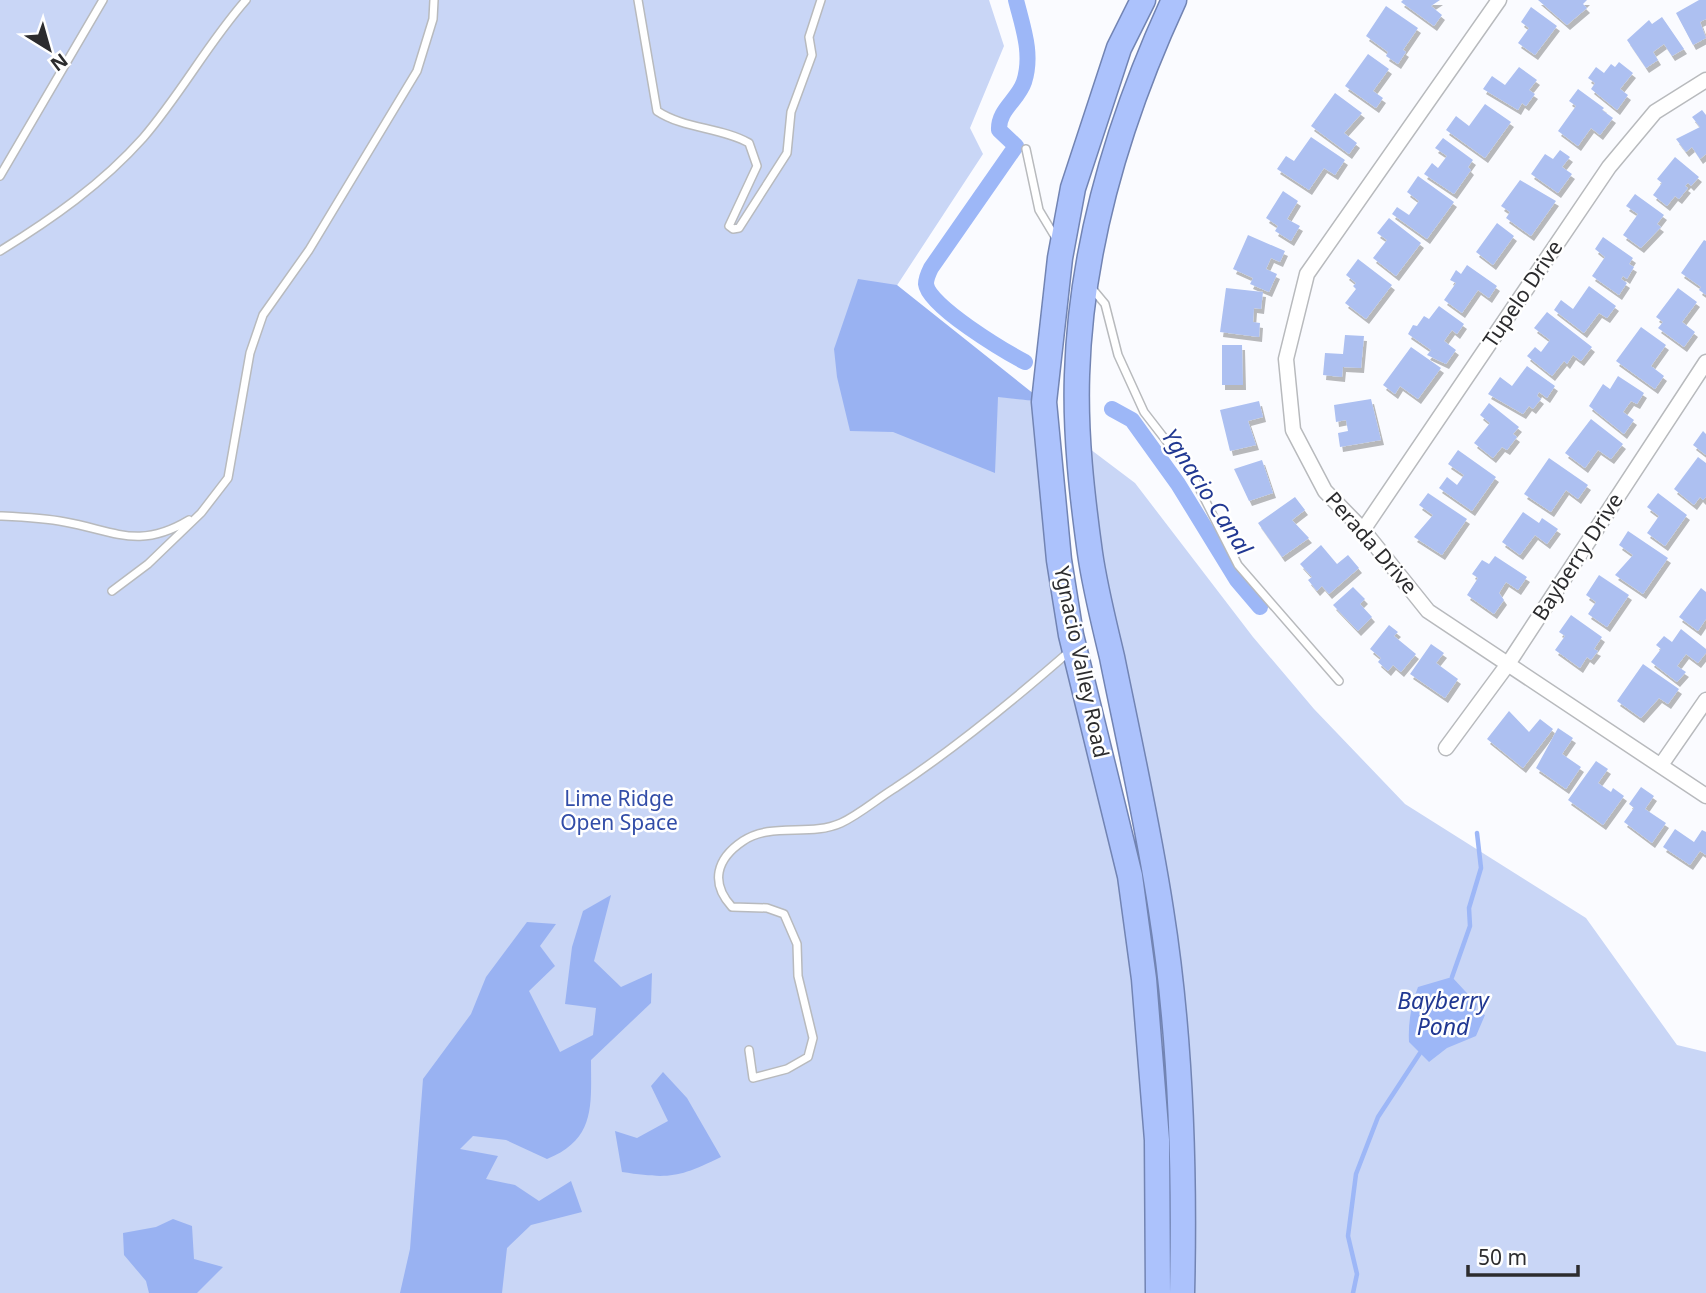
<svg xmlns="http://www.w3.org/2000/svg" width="1706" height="1293" viewBox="0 0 1706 1293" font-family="'Noto Sans',sans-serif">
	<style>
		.green { fill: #c9d6f6 }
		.forest { fill: #99b2f2 }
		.water { fill: #9db7f7 }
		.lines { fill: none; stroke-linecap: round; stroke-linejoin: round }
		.stream { stroke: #9db7f7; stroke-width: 4.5 }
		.canal { stroke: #9db7f7; stroke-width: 16 }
		.building { fill: #adc0f1; filter: url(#shadow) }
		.service-casing { stroke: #b8babd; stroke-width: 10 }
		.minor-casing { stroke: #b8babd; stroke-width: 17 }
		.trunk-casing { stroke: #7284b3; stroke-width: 27 }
		.service { stroke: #fff; stroke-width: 7 }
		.minor { stroke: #fff; stroke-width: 14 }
		.trunk { stroke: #acc2fc; stroke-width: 24 }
		.labels { text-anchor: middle; stroke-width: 5; stroke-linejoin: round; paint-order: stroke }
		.street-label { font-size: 21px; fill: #2c2c2e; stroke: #fff }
		.park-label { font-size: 21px; fill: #324da8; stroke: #fff }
		.water-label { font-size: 23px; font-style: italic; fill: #213892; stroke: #fff }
	</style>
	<defs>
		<filter id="shadow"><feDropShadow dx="3" dy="5" stdDeviation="0" flood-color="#0004"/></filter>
	</defs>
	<rect width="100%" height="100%" fill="#fafbff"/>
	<path class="green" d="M0,0H989L1004,46L970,128L983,154L837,377L1044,402L1051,478L1130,876L1158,1293H0Z
		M1078,440L1135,483L1253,637L1314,709L1405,804L1586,918L1677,1045L1706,1052V1293H1182L1178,1085Z"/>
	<path class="forest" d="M858,279L897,285L1044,402L998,397L995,473L893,432L850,431L837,377L834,349Z
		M611,895L594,961L621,987L652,973L651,1003L591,1060C591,1105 596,1139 547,1159L506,1140L473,1136L460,1149L498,1156L486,1179L515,1185L539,1201L571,1181L582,1212L531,1225L507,1248L502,1293H400L410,1249L423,1079L471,1014L486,977L527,922L556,924L540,946L555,966L529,991L560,1052L593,1035L596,1008L565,1004L572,947L583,911Z
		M663,1072L687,1098L721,1157C678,1178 669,1179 622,1172L615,1131L637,1138L668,1121L651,1086Z
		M173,1219L192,1226L194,1259L223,1267L197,1293H149L146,1281L124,1255L123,1233L156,1227Z"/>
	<path class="water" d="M1452,977L1477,1004L1475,1011L1485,1015L1476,1036L1447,1048L1429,1062L1409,1042C1408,1023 1411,1005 1418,987Z"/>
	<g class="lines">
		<path class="stream" d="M1452,977L1470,926L1469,908L1481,868L1477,833
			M1353,1293L1357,1274L1348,1236L1356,1174L1378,1117L1420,1053"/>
		<path class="canal" d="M1016,0C1023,28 1033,54 1024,82C1018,100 998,110 999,130L1016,146L931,268C929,272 926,279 926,284C928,306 1006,352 1025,362
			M1112,409L1132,420L1178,484L1237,580L1260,607"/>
	</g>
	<path class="building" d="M1403,0H1440L1431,6L1442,15L1434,26L1401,2Z
		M1538,0H1587L1583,4L1587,8L1567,25Z
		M1699,0H1706V19L1700,22L1706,38L1693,45L1676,13Z
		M1386,6L1418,28L1403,50L1406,52L1398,64L1386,56L1388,52L1366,36Z
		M1531,7L1557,26L1535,55L1518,43L1529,28L1521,22Z
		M1662,17L1684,49L1672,56L1664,44L1653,52L1658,60L1646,68L1627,40L1649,20L1652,24Z
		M1368,54L1389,69L1373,91L1383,98L1376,108L1345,86Z
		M1619,62L1633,73L1620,89L1628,95L1617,110L1591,89L1595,83L1588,78L1596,67L1604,73L1611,64L1615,67Z
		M1519,67L1537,80L1529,90L1535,94L1526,106L1522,103L1518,110L1483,89L1492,76L1505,85Z
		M1578,89L1604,108L1602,110L1613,118L1600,135L1591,128L1578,146L1558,131L1576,106L1569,101Z
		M1335,93L1362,113L1344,133L1357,143L1349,154L1311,126Z
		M1485,104L1511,122L1485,158L1446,130L1456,116L1469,126Z
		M1702,110L1706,115V154L1700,159L1692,147L1686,152L1676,139L1700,127L1692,117Z
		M1311,137L1345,160L1335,175L1324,168L1309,190L1277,169L1286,156L1294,161Z
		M1443,138L1473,160L1468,167L1471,170L1454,194L1424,174L1432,163L1438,168L1447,156L1435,148Z
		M1560,150L1570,157L1562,167L1572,174L1558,193L1531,174L1545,154L1553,159Z
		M1675,157L1699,177L1691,186L1688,183L1685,186L1688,188L1679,199L1675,196L1667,206L1653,195L1662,183L1657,179Z
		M1418,176L1454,202L1427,239L1392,214L1397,207L1409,215L1419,201L1407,192Z
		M1520,180L1556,201L1531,236L1506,218L1510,212L1501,206Z
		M1283,191L1298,201L1287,219L1300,226L1291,241L1275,231L1278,226L1266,218Z
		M1635,194L1664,215L1657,224L1661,227L1641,248L1623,235L1638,214L1626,206Z
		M1389,218L1421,243L1396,276L1373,258L1387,240L1377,233Z
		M1497,223L1514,236L1493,265L1476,252Z
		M1248,235L1285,251L1280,262L1271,258L1266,269L1277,274L1269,292L1250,284L1253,278L1233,269Z
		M1603,237L1633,258L1629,264L1634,267L1627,279L1623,276L1621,279L1627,283L1619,295L1592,276L1605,257L1595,249Z
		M1704,240L1706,241V295L1699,290L1701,287L1681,273Z
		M1358,259L1392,285L1366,319L1345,303L1356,289L1353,286L1356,283L1346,275Z
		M1467,265L1497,286L1489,298L1478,290L1462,313L1444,300L1456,283L1450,280L1456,270L1461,274Z
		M1589,286L1616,306L1607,318L1599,313L1584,333L1554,310L1561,300L1573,309Z
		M1226,288L1263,292L1261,309L1254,308L1253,322L1260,323L1259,337L1220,332Z
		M1678,288L1697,302L1682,322L1695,332L1684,347L1658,328L1663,322L1656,317Z
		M1439,306L1464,324L1457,334L1452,330L1444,341L1456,350L1446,364L1427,355L1431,350L1408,334L1413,325L1417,326L1424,316L1429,319Z
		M1547,312L1592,347L1581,361L1573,355L1567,364L1564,361L1552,376L1527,356L1535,347L1541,352L1550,340L1534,328Z
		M1641,327L1666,345L1651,366L1664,376L1655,389L1616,361Z
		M1345,335L1364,336L1361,368L1343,367L1342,377L1323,375L1325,353L1343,354Z
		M1222,345H1242L1243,385H1222Z
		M1411,347L1441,368L1418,399L1400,386L1395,394L1383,385Z
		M1527,366L1555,386L1547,398L1539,392L1537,396L1541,399L1533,409L1529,406L1523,414L1488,394L1500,377L1512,386Z
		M1618,376L1644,393L1637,404L1631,401L1623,412L1634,420L1624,434L1589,406L1603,384L1610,389Z
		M1371,399L1381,440L1340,447L1338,433L1348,431L1346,420L1336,422L1334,405Z
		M1259,401L1263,417L1248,421L1256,445L1230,451L1220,410Z
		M1489,403L1519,427L1513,434L1517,437L1507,450L1502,447L1493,458L1474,443L1490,423L1480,415Z
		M1591,419L1623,444L1611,459L1598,450L1585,468L1565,453Z
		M1703,431L1706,434V455L1693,445Z
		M1458,450L1496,477L1472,511L1439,488L1447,477L1457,485L1464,475L1448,464Z
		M1698,457L1706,463V497L1703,500L1700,497L1694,505L1674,489Z
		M1549,458L1588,485L1578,499L1566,490L1551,512L1524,494Z
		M1262,460L1273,493L1249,501L1234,469Z
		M1428,493L1467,519L1442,555L1414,537L1433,515L1419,505Z
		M1658,493L1687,515L1665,546L1647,533L1659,516L1647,507Z
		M1295,497L1305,510L1292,520L1309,538L1282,557L1258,523Z
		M1523,512L1539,523L1542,518L1558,529L1547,544L1535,535L1520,555L1502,542Z
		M1628,531L1668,558L1643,594L1615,575L1633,555L1619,545Z
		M1321,545L1337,564L1348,555L1359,568L1329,594L1322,586L1317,591L1308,580L1312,577L1300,564Z
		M1495,556L1527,577L1518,590L1506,582L1499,593L1504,600L1494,614L1467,595L1478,578L1472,574L1482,560L1489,564Z
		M1599,575L1629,595L1607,627L1588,614L1596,602L1586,595Z
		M1353,587L1365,599L1360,604L1372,617L1358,631L1333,605Z
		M1701,588L1706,592V619L1698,631L1679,617Z
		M1571,615L1602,637L1594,649L1598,651L1591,660L1587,657L1580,668L1555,650L1565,636L1559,632Z
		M1389,625L1398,632L1394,636L1416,654L1401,672L1393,665L1388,671L1378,662L1381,658L1370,649Z
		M1681,629L1706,649V653L1698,663L1686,654L1677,666L1686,672L1677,682L1651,662L1661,649L1656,645L1664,636L1672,642Z
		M1431,644L1444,653L1436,663L1458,679L1445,698L1410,674Z
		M1643,664L1679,689L1668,704L1659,698L1641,718L1617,701Z
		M1509,711L1529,732L1540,719L1553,729L1523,768L1487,739Z
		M1558,728L1573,738L1562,754L1581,767L1566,789L1536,768Z
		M1596,761L1608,769L1598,783L1611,792L1613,788L1624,796L1603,825L1568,800Z
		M1641,787L1654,796L1645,809L1666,823L1652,843L1624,822L1634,808L1629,804Z
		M1675,829L1694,842L1702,830L1706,832V855L1700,851L1690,865L1663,847Z"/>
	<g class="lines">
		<g class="service-casing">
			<path id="service" d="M638,0L657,111C684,129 720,127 749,143L757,166L729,226L733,229L739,228L787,153L791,112L812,55L809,37L821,0
				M1026,149L1039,210L1057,240
				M0,176L103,0
				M0,251C52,219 102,184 143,138C181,94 208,43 246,0
				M1090,286L1105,304L1118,355L1144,412L1192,474L1238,565L1339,681
				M0,516C21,517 44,518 65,522C115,531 139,550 189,520
				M112,591L148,564L201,513L228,478L250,353L263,315L309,250L417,71L433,19L434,0
				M749,1050L753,1078L787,1069L808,1057L813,1038L798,976L797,944L784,914L767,908L732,907C710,883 716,859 743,841C771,822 810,837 841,823C860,814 877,799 895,788C957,747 1015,699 1071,650"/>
		</g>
		<g class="minor-casing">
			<path id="minor" d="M1499,0L1307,274L1286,359L1293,430L1325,491L1363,530L1428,611L1706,796
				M1363,530L1609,167L1655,112L1706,80
				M1446,748L1508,664L1706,362
				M1661,765L1706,700"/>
		</g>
		<g class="trunk-casing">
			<path id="trunk" d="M1143,0L1119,48L1073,188L1060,258L1044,402L1059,560L1071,635L1130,876L1144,979L1157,1140L1158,1293
				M1174,0C1119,119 1081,244 1077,375C1075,434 1082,495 1090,553C1095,588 1104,623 1112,657C1129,741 1148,825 1161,910C1181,1036 1185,1166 1182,1293"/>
		</g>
		<use href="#service" class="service"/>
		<use href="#minor" class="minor"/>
		<use href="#trunk" class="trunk"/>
	</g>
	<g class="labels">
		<g class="street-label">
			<text transform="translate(1523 294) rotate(-56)" y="7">Tupelo Drive</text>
			<text transform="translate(1371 543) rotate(49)" y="7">Perada Drive</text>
			<text transform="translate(1578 557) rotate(-57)" y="7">Bayberry Drive</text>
			<text transform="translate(1081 662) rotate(78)" y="7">Ygnacio Valley Road</text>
		</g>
		<g class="park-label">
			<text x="619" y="806">Lime Ridge<tspan x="619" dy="24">Open Space</tspan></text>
		</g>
		<g class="water-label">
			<text transform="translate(1207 492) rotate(57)" y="8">Ygnacio Canal</text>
			<text x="1443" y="1009">Bayberry<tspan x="1443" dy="26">Pond</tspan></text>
		</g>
	</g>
	<g transform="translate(49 49) rotate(143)" stroke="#ffffff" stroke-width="5" paint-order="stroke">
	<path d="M0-5L12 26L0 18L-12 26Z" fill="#2c2c2e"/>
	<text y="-10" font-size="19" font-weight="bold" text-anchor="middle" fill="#2c2c2e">N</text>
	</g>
	<path d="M1468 1265v10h110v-10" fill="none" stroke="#2c2c2e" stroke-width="3.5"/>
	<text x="1478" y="1265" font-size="21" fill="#2c2c2e" stroke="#ffffff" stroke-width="5" paint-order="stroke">50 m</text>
</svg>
